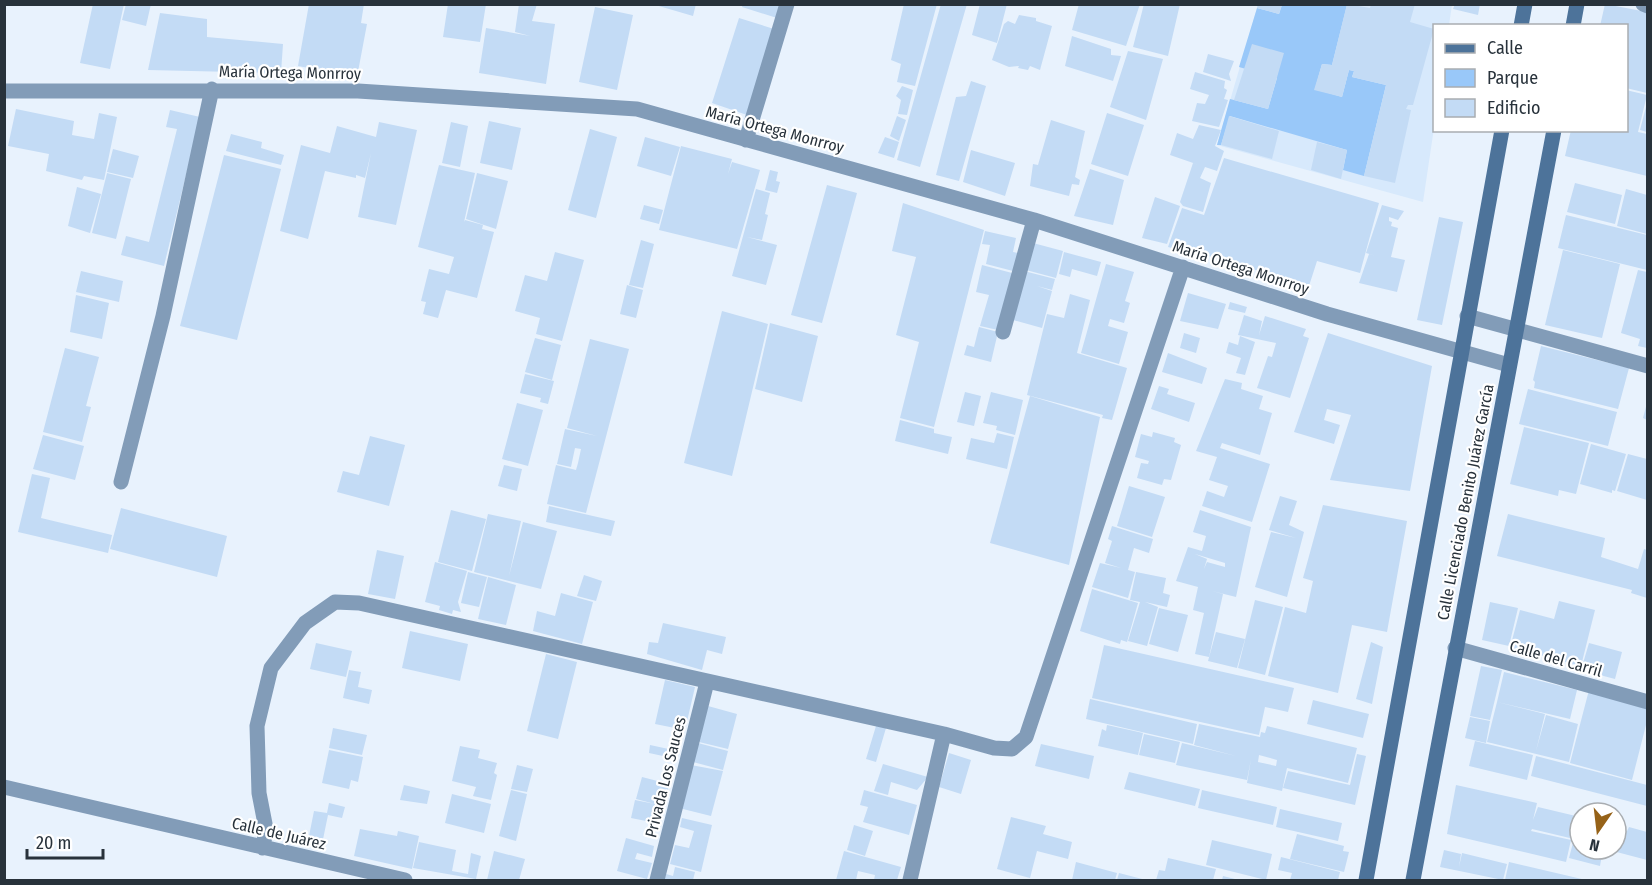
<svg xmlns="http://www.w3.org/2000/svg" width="1652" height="885" viewBox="0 0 1652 885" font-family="'Fira Sans Condensed',sans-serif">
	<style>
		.built { fill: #d7e9fc }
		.green { fill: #99c8f9 }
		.building { fill: #c3dbf5; fill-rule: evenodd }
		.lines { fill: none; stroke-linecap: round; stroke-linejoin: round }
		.street { stroke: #829cb8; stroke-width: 15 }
		.secondary { stroke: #4d739a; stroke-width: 15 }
		.labels { text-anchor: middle; stroke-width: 4.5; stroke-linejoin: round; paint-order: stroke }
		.street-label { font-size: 16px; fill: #28323b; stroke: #fff }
	</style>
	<rect width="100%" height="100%" fill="#e8f2fd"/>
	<path class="built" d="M1258,5H1452L1449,25L1434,26V128L1423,202L1217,145Z"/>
	<path class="green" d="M1282,5H1347L1332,65L1322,64L1315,89L1342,97L1349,70L1354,71L1352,77L1386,85L1364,176L1343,170L1347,150L1230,116L1221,145H1217L1230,99L1268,109L1277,78L1239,67L1257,8L1279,14Z"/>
	<path class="building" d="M93,4H124L110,69L80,63Z
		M126,4H151L146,26L122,20Z
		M309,4H364L361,23L367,24L357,77L298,66Z
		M448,4H486L480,42L443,37Z
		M519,4H537L532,21L555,24L546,84L479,73L486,28L530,36L515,32Z
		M652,4H696L693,16Z
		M743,4H781L777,18L742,7Z
		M904,4H937L915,86L897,82L901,64L891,60Z
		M941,4H967L920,167L897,160Z
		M980,4H1007L997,43L972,35Z
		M1079,4H1140L1126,46L1072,30Z
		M1144,4H1180L1168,56L1133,47Z
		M1258,4H1282L1279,14L1257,8Z
		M1347,4L1370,8L1371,4H1415L1410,22L1434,29L1413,105H1408L1406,109L1411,110L1395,183L1364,176L1386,85L1352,77L1354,71L1349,70L1342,97L1314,90L1322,64L1332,65Z
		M1455,4H1480L1478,15L1453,9Z
		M1605,4L1647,12V93L1626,88V26H1600Z
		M595,7L633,15L617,90L579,82Z
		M160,13L207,19V37L283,44L281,73L148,70Z
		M1019,15L1036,18V21L1052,26L1040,70L1030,66L1028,70L1018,68L1019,66L1009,67L992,60L1004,24L1008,21L1015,24Z
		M739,18L774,29L747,115L712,103Z
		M1072,36L1111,49V55L1121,56L1113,81L1065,66Z
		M1252,44L1284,53L1268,109L1234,100Z
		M1128,51L1163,59L1146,120L1110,107Z
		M1208,54L1234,61L1229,74L1231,81L1203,72Z
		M1195,72L1225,81L1224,88L1227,90L1224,99L1228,100L1219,127L1192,121L1197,103L1205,104L1209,95L1190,89Z
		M971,81L986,86L959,181L936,175L956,97L966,96Z
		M902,86L913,90L907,115L898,114L901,100L896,96Z
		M1626,90L1647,95L1638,132L1647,134V176L1565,156L1571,130H1626Z
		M1647,103V132L1640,130Z
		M16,109L74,121L72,135L94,139L99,113L117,117L104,180L84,176L82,180L46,171L49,154L8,146Z
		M170,110L200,117L164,266L121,255L126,236L149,242L177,129L166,127Z
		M1107,113L1144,125L1128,176L1091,164Z
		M897,116L906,120L899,141L890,136Z
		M1229,116L1279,131L1272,159L1221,145Z
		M1051,120L1085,131L1075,177L1080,180L1079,185L1072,184L1069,196L1030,186L1033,164L1038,165Z
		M489,121L521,128L512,170L480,163Z
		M379,122L417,130L396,225L358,217L371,153L365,178L356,175V178L325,171L308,239L280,231L301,145L330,153L337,126L376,137Z
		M451,122L468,126L460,167L442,163Z
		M1199,125L1221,130L1215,146L1224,151L1217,171L1205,167L1200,178L1211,183L1203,212L1183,206L1180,202L1193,163L1199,165L1170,155L1177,133L1193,139Z
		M590,129L617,137L596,218L568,210Z
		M231,134L262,142L261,148L284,155L281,165L226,151Z
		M645,137L680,147L671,176L637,166Z
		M885,137L899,142L894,158L878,153Z
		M1317,142L1347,150L1341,179L1311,170Z
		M681,146L732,159L728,174L732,162L760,170L737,249L659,230Z
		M113,149L139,156L133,178L107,172Z
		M971,150L1015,163L1005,196L963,182Z
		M224,155L281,169L237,340L180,326Z
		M1224,158L1379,203L1360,273L1317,261L1309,286L1192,251V253L1168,247L1182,208L1204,215Z
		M439,165L475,173L464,222L465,220L483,225L482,229L494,232L477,298L446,290L438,318L423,314L426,302L421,301L429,269L449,274L454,257L418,247Z
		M1090,169L1124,180L1113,225L1074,216Z
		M770,170L778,172L776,181L780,182L777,193L765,190Z
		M107,173L131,179L116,239L92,233Z
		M477,173L508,181L496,229L466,219Z
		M1575,183L1622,195L1615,224L1567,212Z
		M827,185L857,193L822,323L791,315Z
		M77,187L101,194L90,233L68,226Z
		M756,189L770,193L765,214L768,215L762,240L747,237L777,245L766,285L732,276Z
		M1626,189L1647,195V234L1617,226Z
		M1155,197L1180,206L1167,244L1142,238Z
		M903,203L984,230L934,427L900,418L919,342L896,335L916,257L892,251Z
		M644,205L663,210L659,224L640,219Z
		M1382,205L1404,211L1398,220L1389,217V221L1392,222L1391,226L1398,228L1391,257L1405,260L1397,292L1359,283L1369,254L1376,256L1366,253Z
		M1566,215L1647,235V270L1558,248Z
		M1439,217L1463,222L1442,325L1417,320Z
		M985,231L1016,238L1013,252L1018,253L1013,271L986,264L990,245L982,244Z
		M641,240L654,244L643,288L629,285Z
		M1033,243L1063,251L1056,278L1026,270Z
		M1563,250L1620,264L1602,338L1545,325Z
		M555,252L584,260L562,341L536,334L540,318L515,311L525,275L547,281Z
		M1064,252L1101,262L1097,276L1072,269L1070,277L1059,274Z
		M1106,264L1134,272L1125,301L1130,303L1124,323L1110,319L1108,326L1128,332L1119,364L1081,353Z
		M982,265L1012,273L998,330L980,326L989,295L976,292Z
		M1638,270L1647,272V348L1638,346L1640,339L1621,333Z
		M81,271L123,281L119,302L76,292Z
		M1024,271L1055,279L1052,290L1037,286L1052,291L1042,328L1013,320Z
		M627,285L643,290L636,318L620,314Z
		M1188,293L1226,304L1218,329L1180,321Z
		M1070,294L1090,300L1077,353L1127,368L1112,420L1102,418L1103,415L1027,395L1047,314L1064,318Z
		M76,295L109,303L102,339L70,332Z
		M1230,302L1247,307L1245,313L1228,309Z
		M722,311L768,324L732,476L684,463Z
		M1244,315L1262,321L1259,335L1265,316L1306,329L1303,336L1309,338L1290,398L1257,388L1268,356L1272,357L1276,343L1238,335Z
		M770,323L818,336L802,402L755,389Z
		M979,327L998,332L991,362L964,355L967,345L974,347Z
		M1184,333L1200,338L1196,353L1180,348Z
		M1328,333L1432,366L1410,491L1330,480L1351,415L1327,409L1324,420L1340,425L1334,444L1294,432Z
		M1240,336L1255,342L1245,375L1236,373L1241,358L1226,353L1229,342L1238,345Z
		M535,338L561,345L552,380L525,372Z
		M590,339L629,349L586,513L547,504L556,465L576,470L578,463L581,449L575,448L571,467L557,464L565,429L597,436L567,428Z
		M1541,346L1629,368L1618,409L1534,388L1535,382L1533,380Z
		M65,348L99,357L86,406L91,407L82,442L43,432Z
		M1168,353L1207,368L1202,384L1162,372Z
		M525,374L554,381L548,404L540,402L541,398L520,393Z
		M1225,379L1242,383L1241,389L1263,396L1259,409L1272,413L1260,455L1222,443L1220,448L1270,464L1252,522L1202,506L1207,491L1224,497L1228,486L1209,480L1217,457L1196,451Z
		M1159,386L1169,389L1167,394L1195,403L1189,422L1151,409Z
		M1528,389L1617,412L1608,446L1519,424Z
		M965,392L981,396L974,426L957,422Z
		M991,392L1023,400L1015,435L996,430L997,426L983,423Z
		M1030,396L1100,417L1069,565L990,543Z
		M517,403L543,410L528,466L502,459Z
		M1647,403V420L1643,418Z
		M900,420L934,429V433L952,437L948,454L895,441Z
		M1524,427L1589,443L1576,494L1559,490L1558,496L1510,484Z
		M1153,432L1175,438L1174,442L1181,445L1171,480L1164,479L1162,485L1137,478L1141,463L1148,464L1149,461L1135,457L1141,434L1152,437Z
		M997,433L1014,437L1007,469L966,459L971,438L994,443Z
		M43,435L84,446L75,480L33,469Z
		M370,436L405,445L389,506L337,492L343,471L359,475Z
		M1591,444L1626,454L1615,491L1612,490V493L1580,484Z
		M1628,454L1647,459V500L1617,491Z
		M504,465L522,469L517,491L498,486Z
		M32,474L50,478L41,518L112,535L108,553L18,532Z
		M1129,486L1165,497L1152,537L1117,526Z
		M1280,496L1297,501L1289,525L1304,532L1287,597L1255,587L1271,532L1296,538L1269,530Z
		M1323,505L1407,521L1387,632L1352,625L1338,693L1268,676L1285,607L1306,613L1313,581L1303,578Z
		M549,506L615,521L611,536L546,522Z
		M121,508L227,536L217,577L110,549Z
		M451,510L486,519L472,571L438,562Z
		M1200,510L1251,527L1236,597L1212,591L1223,594L1209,657L1195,654L1204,613L1193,610L1198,587L1176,581L1188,547L1202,551L1206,536L1193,532ZM1195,554L1225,563V567L1207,562L1204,569L1207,559Z
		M488,514L521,521L509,576L523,522L557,531L541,589L474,572Z
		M1508,514L1605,538L1601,557L1638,569L1644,549L1647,550V598L1631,593L1632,590L1497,556Z
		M1112,526L1153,539L1149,553L1134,548L1128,570L1135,572L1128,598L1092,587L1100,563L1121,568L1105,563L1112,541L1108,539Z
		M377,550L404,556L395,599L368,594Z
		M435,562L467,571L458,602L461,612L453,610L452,614L439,610L440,606L425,602Z
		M468,572L487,577L479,607L461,603Z
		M1136,572L1166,578L1163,593L1170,595L1167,607L1145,602L1158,607L1147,646L1128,641L1140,602L1130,600Z
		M584,575L602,581L596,601L577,596Z
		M488,577L516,585L506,625L478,619Z
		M1092,589L1138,603L1127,642L1121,640L1120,644L1080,631Z
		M561,593L593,602L582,644L533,631L537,611L555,616Z
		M1255,600L1283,607L1265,675L1238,668Z
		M1559,601L1595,610L1581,666L1510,648L1520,610L1554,619Z
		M1490,602L1518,608L1509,646L1482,640Z
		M1159,608L1188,615L1178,652L1149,644Z
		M663,623L726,637L722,654L707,650L702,670L647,654L649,642L658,643Z
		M410,631L468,644L460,681L402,668Z
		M1216,632L1245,639L1237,668L1208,661Z
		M1371,642L1383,647L1372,704L1356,699Z
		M316,643L352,651L346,677L310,669Z
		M1589,643L1622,652L1615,679L1581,670Z
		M1104,645L1294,688L1288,712L1265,707L1259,735L1092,698Z
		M546,654L577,662L558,739L527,731Z
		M1481,666L1502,670L1490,720L1470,716Z
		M349,670L361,672L358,687L372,690L369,704L343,698Z
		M1504,672L1577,690L1570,719L1497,702Z
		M665,680L695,687L685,730L655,724Z
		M1589,690L1647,706V721L1632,780L1570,763Z
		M1090,699L1197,724L1193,744L1086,719Z
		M1313,700L1369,714L1363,738L1307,724Z
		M1497,702L1545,714L1536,751L1546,715L1578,724L1569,762L1487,742Z
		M708,706L737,714L728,749L699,742Z
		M1470,717L1490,721L1486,743L1465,738Z
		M1199,724L1260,737L1261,732L1265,733L1267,726L1357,748L1348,783L1287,768L1282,791L1247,783L1251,759L1247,780L1176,765L1182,743L1236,756L1194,745ZM1259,755L1277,760L1276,766L1258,762Z
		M1107,725L1143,733L1138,755L1098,746L1102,729L1106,731Z
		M876,726L886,728L876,762L866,759Z
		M333,728L367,735L362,755L329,748Z
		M1144,734L1180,742L1175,763L1139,755Z
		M1475,741L1533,755L1527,780L1469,766Z
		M698,743L728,751L723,770L693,762Z
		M1041,744L1094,756L1089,779L1035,766Z
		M650,745L678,751L677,759L649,753Z
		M460,746L480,750L478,758L497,763L494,773L497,775L491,800L473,796L476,787L452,781Z
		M329,750L363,757L358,782L351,780L349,789L322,783Z
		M949,753L971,760L961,794L939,787Z
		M1357,754L1366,756L1355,805L1283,788L1288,771L1350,785Z
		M1536,756L1647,785V806L1531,776Z
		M883,764L928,777L917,790L891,782L888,795L874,791Z
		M517,765L533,769L527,792L511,789Z
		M691,765L723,771L711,816L679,808Z
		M1129,772L1200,789L1195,806L1124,789Z
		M642,777L669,784L661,824L631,818L635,800L655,804L636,799Z
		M404,785L430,791L427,804L400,800Z
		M1456,785L1537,803L1533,820L1538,807L1580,817V849H1603L1600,866L1569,858L1574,839L1532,829L1531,831L1571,840L1566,862L1447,834Z
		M511,790L527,794L516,841L499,836Z
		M864,790L917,805L909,835L863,822L868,807L860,805Z
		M1202,790L1277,807L1273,825L1198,808Z
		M452,794L491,804L484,833L445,823Z
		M329,803L345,807L342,818L328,815L321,849L307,846L314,811L327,813Z
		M1280,809L1342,823L1338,841L1276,827Z
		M1011,817L1046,826L1043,834L1072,842L1068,859L1037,851L1030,878L997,869Z
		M682,818L712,825L701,872L670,864L675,845L689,848L694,831L680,827Z
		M854,825L873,831L865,856L847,850Z
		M1629,827L1647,832V860L1609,850L1616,849V828L1627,831Z
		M360,829L397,836L398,831L419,836L412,869L354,856Z
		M1297,834L1344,846L1343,851L1349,852L1344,872L1290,859Z
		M626,838L654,846L652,857L637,853L635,859L652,863L647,879L617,871Z
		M1212,840L1272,854L1266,880L1206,865Z
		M419,842L456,850L452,871L468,874L471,853L481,856L476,879L413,868Z
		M1444,850L1461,854L1459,867L1462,853L1507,864L1503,880L1440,867Z
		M494,851L525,859L519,880H487Z
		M844,851L901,867L897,880H874L875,875L858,871L856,880H836Z
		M1281,857L1340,872L1338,880H1290L1292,873L1278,870Z
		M1168,858L1216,869L1213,880H1156L1159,870L1165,871Z
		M1076,862L1117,873L1115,880H1072Z
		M1509,862L1586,880H1505Z
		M675,867L695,872L693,880H664L666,874L673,876Z
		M1119,873L1146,880H1117Z
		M1223,876L1239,880H1222Z"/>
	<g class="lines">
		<path class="street" d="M1643,4L1648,6
			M4,91H358L637,109L1034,220L1327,314L1509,365
			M746,140L787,4
			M1467,316L1648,366
			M1003,332L1034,220
			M121,482L163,316L212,89
			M1455,648L1648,702
			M4,787L405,880
			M263,848L266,829L259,793L257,726L271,668L305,623L335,602L359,603L944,734L994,748L1012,749L1026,737L1030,725L1183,267
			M657,880L707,682
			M910,880L944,734"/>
		<path class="secondary" d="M1521,26L1525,4
			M1573,26L1577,4
			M1366,880L1502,130
			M1413,880L1554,130"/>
	</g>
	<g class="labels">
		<g class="street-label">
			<text transform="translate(290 72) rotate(1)" y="6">María Ortega Monrroy</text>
			<text transform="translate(775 129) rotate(15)" y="6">María Ortega Monrroy</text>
			<text transform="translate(1241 267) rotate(18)" y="6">María Ortega Monrroy</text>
			<text transform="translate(1465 502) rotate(-79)" y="6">Calle Licenciado Benito Juárez García</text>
			<text transform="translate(1556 658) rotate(16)" y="6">Calle del Carril</text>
			<text transform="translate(665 777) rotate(-76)" y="6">Privada Los Sauces</text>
			<text transform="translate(279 833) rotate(13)" y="6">Calle de Juárez</text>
		</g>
	</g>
	<rect width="1652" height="885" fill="none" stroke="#28323b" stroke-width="12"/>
	<rect x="1433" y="24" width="195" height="108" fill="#ffffff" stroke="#a9adb1" stroke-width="1.5"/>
	<rect x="1445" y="44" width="30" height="9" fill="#4d739a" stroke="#a9adb1" stroke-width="1.5"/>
	<text x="1487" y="54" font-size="18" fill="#28323b">Calle</text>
	<rect x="1445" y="69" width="30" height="18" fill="#99c8f9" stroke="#a9adb1" stroke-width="1.5"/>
	<text x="1487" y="84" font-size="18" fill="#28323b">Parque</text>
	<rect x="1445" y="99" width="30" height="18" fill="#c3dbf5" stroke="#a9adb1" stroke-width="1.5"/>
	<text x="1487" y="114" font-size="18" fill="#28323b">Edificio</text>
	<g transform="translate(1598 831) rotate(194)"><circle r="28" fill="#ffffff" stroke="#a9adb1" stroke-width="1.5"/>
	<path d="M0-4.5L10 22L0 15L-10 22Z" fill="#966218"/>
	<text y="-9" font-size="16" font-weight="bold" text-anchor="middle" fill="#28323b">N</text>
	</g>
	<path d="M27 849v9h76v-9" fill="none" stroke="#28323b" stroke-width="3"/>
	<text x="36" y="849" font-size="18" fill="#28323b" stroke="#ffffff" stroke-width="4.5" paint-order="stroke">20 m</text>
</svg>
